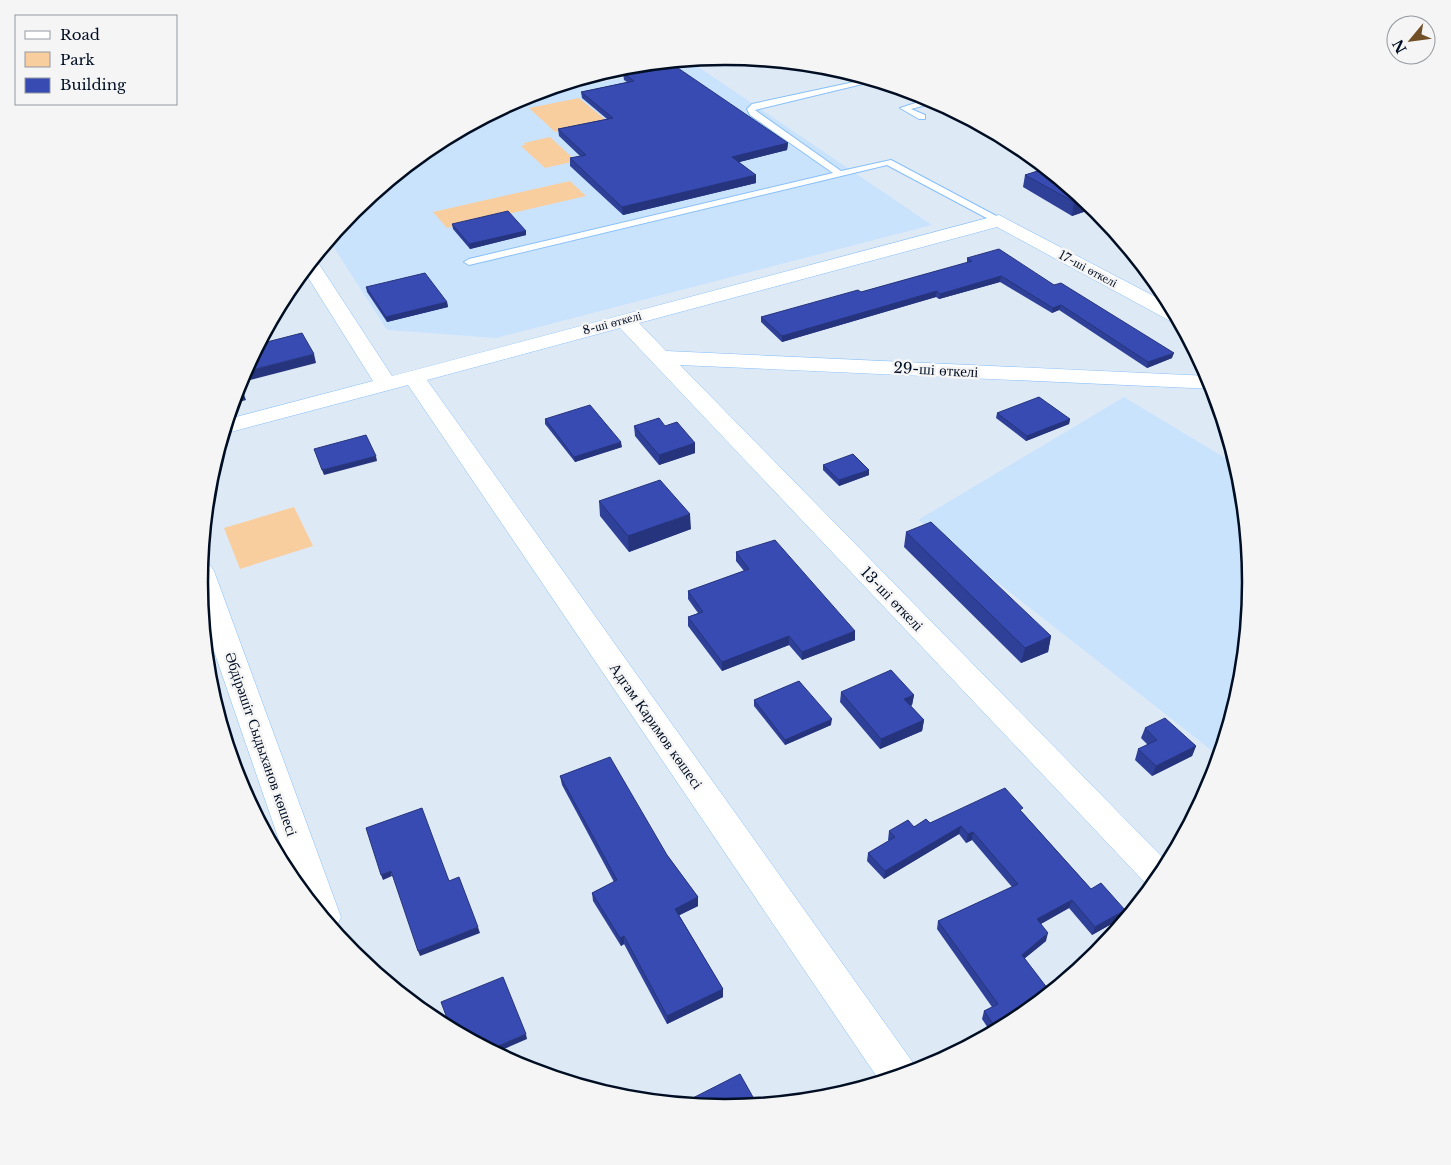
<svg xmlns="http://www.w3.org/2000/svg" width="1451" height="1165" viewBox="0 0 1451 1165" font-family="'Libre Baskerville',serif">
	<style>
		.built { fill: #cae3fd }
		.green { fill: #f9ce9e }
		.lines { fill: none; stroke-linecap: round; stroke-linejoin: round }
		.lane-casing { stroke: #86bffa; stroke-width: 2 }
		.street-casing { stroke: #86bffa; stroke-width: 1 }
		.lane { fill: #fff; fill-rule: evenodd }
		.street { fill: #fff; fill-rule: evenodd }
		.wall { fill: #2f4099 }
		.shaded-wall { fill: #26347d }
		.building { fill: #374bb2; stroke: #26347d }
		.labels { text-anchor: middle; stroke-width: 5; stroke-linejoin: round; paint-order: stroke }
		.far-street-label { font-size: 12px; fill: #000e23; stroke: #f5f5f5 }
		.street-label { font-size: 15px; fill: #000e23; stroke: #f5f5f5 }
		.rim { fill: none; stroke: #000e23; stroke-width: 2.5 }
	</style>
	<rect width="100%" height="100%" fill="#dee9f6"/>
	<path class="built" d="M694,64L932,225L496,338L387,330L329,240L354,210L433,145L524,97Z
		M1124,397L1237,465L1242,480L1252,583L1242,685L1220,757L918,520Z"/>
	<path class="green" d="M579,98L607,121L555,132L529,108Z
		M550,137L576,161L545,168L521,146L525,145L524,143Z
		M570,181L586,196L447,228L433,212Z
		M294,507L313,546L240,569L224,528Z"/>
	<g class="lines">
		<g class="lane-casing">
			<path id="lane" d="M868,79L875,81L755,110L841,171L891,160L1002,219V223H996L887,165L469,265L464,262L469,259L833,173L750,115L747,109L752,104Z
				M931,98L937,102L911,109L925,115V119H919L900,108Z"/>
		</g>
		<g class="street-casing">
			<path id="street" d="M999,215L1171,305L1180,323L1170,321L997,227L639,323L666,351L1209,376L1214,389L680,365L1169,864L1151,889L620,328L427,380L914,1064L917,1072L881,1083L408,385L223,434L228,419L373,381L304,271L313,259L319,264L392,376Z
				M201,562L210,565L214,571L341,917L336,928L332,929L293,881L203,619L199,582Z"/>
		</g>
		<use href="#lane" class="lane"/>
		<use href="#street" class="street"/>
	</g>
	<path class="wall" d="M623,73L788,143L787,150L739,162L756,183L623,215L570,166V158L580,156L559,136L558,129L607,119L582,98L581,92L627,82L624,80Z
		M1047,168L1095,208L1072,216L1023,187L1025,175Z
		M452,224L526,231V235L470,249L453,229Z
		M967,258L1054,285L1172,358L1147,368L1059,310L1052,313L1000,282L939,299L936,297L782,342L761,322V317L861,292L967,263Z
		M366,287L447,302L448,307L387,322L367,292Z
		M997,413L1070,419L1069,424L1026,441L996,418Z
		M545,419L622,447L575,462L545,424Z
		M634,426L695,443V453L659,465L635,436Z
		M823,465L869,470V475L839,486L823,470Z
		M599,501L691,529L629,552L600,516Z
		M906,532L1051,636L1048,652L1021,663L904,547Z
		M736,552L855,631V640L802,660L789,645L722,671L688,626V617L698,613L688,599V591L744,571L736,561Z
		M841,692L914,695L912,705L911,706L924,720L922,731L880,749L840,702Z
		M754,700L831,725L785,745L754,706Z
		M1145,728L1196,746L1192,756L1152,776L1135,760L1138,749L1148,745L1141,738Z
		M560,776L667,855L698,897V906L679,915L723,989V997L667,1024L624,944L621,946L593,901L592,893L614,882L562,785Z
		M1022,812L1091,889L1122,918L1092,935L1069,908L1041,924L1046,941L1025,958L1018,1020L992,1034L982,1019L984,1011L992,1007L937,929L938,921L1012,887L972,840L966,843L959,834L884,879L867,861L868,853L889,841L888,840L889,831L930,823Z"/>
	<path class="shaded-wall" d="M788,143L787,150L732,164V157Z
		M756,175V183L623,215L622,207Z
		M1084,200L1095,208L1072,216L1074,202Z
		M526,231V235L470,249L469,244Z
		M1001,276L1000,282L939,299L940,294Z
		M937,291L936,297L782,342V336Z
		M447,302L448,307L387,322L386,317Z
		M1061,305L1059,310L1052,313L1053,308Z
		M1174,353L1172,358L1147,368L1148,362Z
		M314,354L316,363L239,383L244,372Z
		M243,392L246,400L232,404L236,394Z
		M1070,419L1069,424L1026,441L1027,436Z
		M621,442L622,447L575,462L574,457Z
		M695,443V453L659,465V455Z
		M376,456L377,461L324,475L322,470Z
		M869,470V475L839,486V480Z
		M690,514L691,529L629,552L628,536Z
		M855,631V640L802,660V652Z
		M789,636V645L722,671V662Z
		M1051,636L1048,652L1021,663L1025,648Z
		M914,695L912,705L903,709L904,699Z
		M832,719L831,725L785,745V740Z
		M924,720L922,731L880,749L881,739Z
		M1196,746L1192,756L1152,776L1156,766Z
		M961,826L959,834L884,879L885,871Z
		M973,832L972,840L966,843L968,834Z
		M391,871L392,876L383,880L381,875Z
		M698,897V906L676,917L675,909Z
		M1072,900L1069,908L1035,927L1037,919Z
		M1125,910L1122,918L1092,935L1095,927Z
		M478,927L480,933L420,956L418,951Z
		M1048,933L1046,941L1019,963L1022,955Z
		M624,936V944L621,946L620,938Z
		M723,989V997L667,1024V1016Z
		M526,1034L527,1039L495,1053L489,1050Z"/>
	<path class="building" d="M672,64L788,143L732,157L756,175L622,207L570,158L586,155L558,129L613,118L581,92L634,81L623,73Z
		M1047,168L1084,200L1074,202L1025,175Z
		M508,211L526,231L469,244L452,224Z
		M999,249L1054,285L1061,283L1174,353L1148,362L1061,305L1053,308L1001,276L940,294L937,291L782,336L761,317L858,290L861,292L972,261L967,258Z
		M425,273L447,302L386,317L366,287Z
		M302,333L314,354L244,372L259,344Z
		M239,383L243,392L236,394Z
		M1039,397L1070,419L1027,436L997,413Z
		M590,405L621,442L574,457L545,419Z
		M659,418L665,426L677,422L695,443L659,455L634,426Z
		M366,435L376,456L322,470L314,449Z
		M853,454L869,470L839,480L823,465Z
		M660,480L690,514L628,536L599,501Z
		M931,522L1051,636L1025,648L906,532Z
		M775,540L855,631L802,652L789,636L722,662L688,617L703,612L688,591L749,569L736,552Z
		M891,670L914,695L904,699L924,720L881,739L841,692Z
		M799,681L832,719L785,740L754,700Z
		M1165,718L1196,746L1156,766L1138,749L1157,740L1145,728Z
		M610,757L667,855L698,897L675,909L723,989L667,1016L624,936L620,938L592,893L617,880L560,776Z
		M1005,788L1023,808L1020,810L1091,889L1101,883L1125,910L1095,927L1072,900L1037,919L1048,933L1022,955L1051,993L1018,1020L998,1031L984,1011L998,1004L938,921L1018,884L973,832L968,834L961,826L885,871L868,853L895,837L889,831L908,820L914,827L926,819L930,823Z
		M422,808L449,881L459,877L478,927L418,951L391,871L381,875L366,828Z
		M503,977L526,1034L489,1050L451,1029L441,1002Z
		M559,1072L563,1080L549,1076Z
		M740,1074L758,1106L725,1109L681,1104Z"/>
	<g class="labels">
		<g class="far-street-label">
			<text transform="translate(1088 269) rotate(28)" y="4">17-ші өткелі</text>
			<text transform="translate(612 323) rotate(-15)" y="4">8-ші өткелі</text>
		</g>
		<g class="street-label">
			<text transform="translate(936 370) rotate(3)" y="5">29-ші өткелі</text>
			<text transform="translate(892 599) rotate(46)" y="5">13-ші өткелі</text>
			<text transform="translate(656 726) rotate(55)" y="5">Адгам Каримов көшесі</text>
			<text transform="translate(261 744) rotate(71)" y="5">Әбдірәшіт Сыдыханов көшесі</text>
		</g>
	</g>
	<path d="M0 0H1451V1165H0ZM208 582a517 517 0 1 1 1034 0a517 517 0 1 1-1034 0Z" fill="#f5f5f5" fill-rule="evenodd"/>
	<path class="rim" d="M208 582a517 517 0 1 1 1034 0a517 517 0 1 1-1034 0Z"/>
	<rect x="15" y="15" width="162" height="90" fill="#f5f5f5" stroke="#9399a1"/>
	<rect x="25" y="31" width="25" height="8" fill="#ffffff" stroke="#9399a1"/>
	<text x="60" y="40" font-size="15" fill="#000e23">Road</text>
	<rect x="25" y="52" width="25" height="15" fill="#f9ce9e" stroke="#9399a1"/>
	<text x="60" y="65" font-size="15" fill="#000e23">Park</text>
	<rect x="25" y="78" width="25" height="15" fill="#374bb2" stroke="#9399a1"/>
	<text x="60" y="90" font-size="15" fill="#000e23">Building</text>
	<g transform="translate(1411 40) rotate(241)"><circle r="24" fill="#f5f5f5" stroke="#9399a1"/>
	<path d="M0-4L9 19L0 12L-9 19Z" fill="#715027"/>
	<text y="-8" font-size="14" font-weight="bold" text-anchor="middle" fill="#000e23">N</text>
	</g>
</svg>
